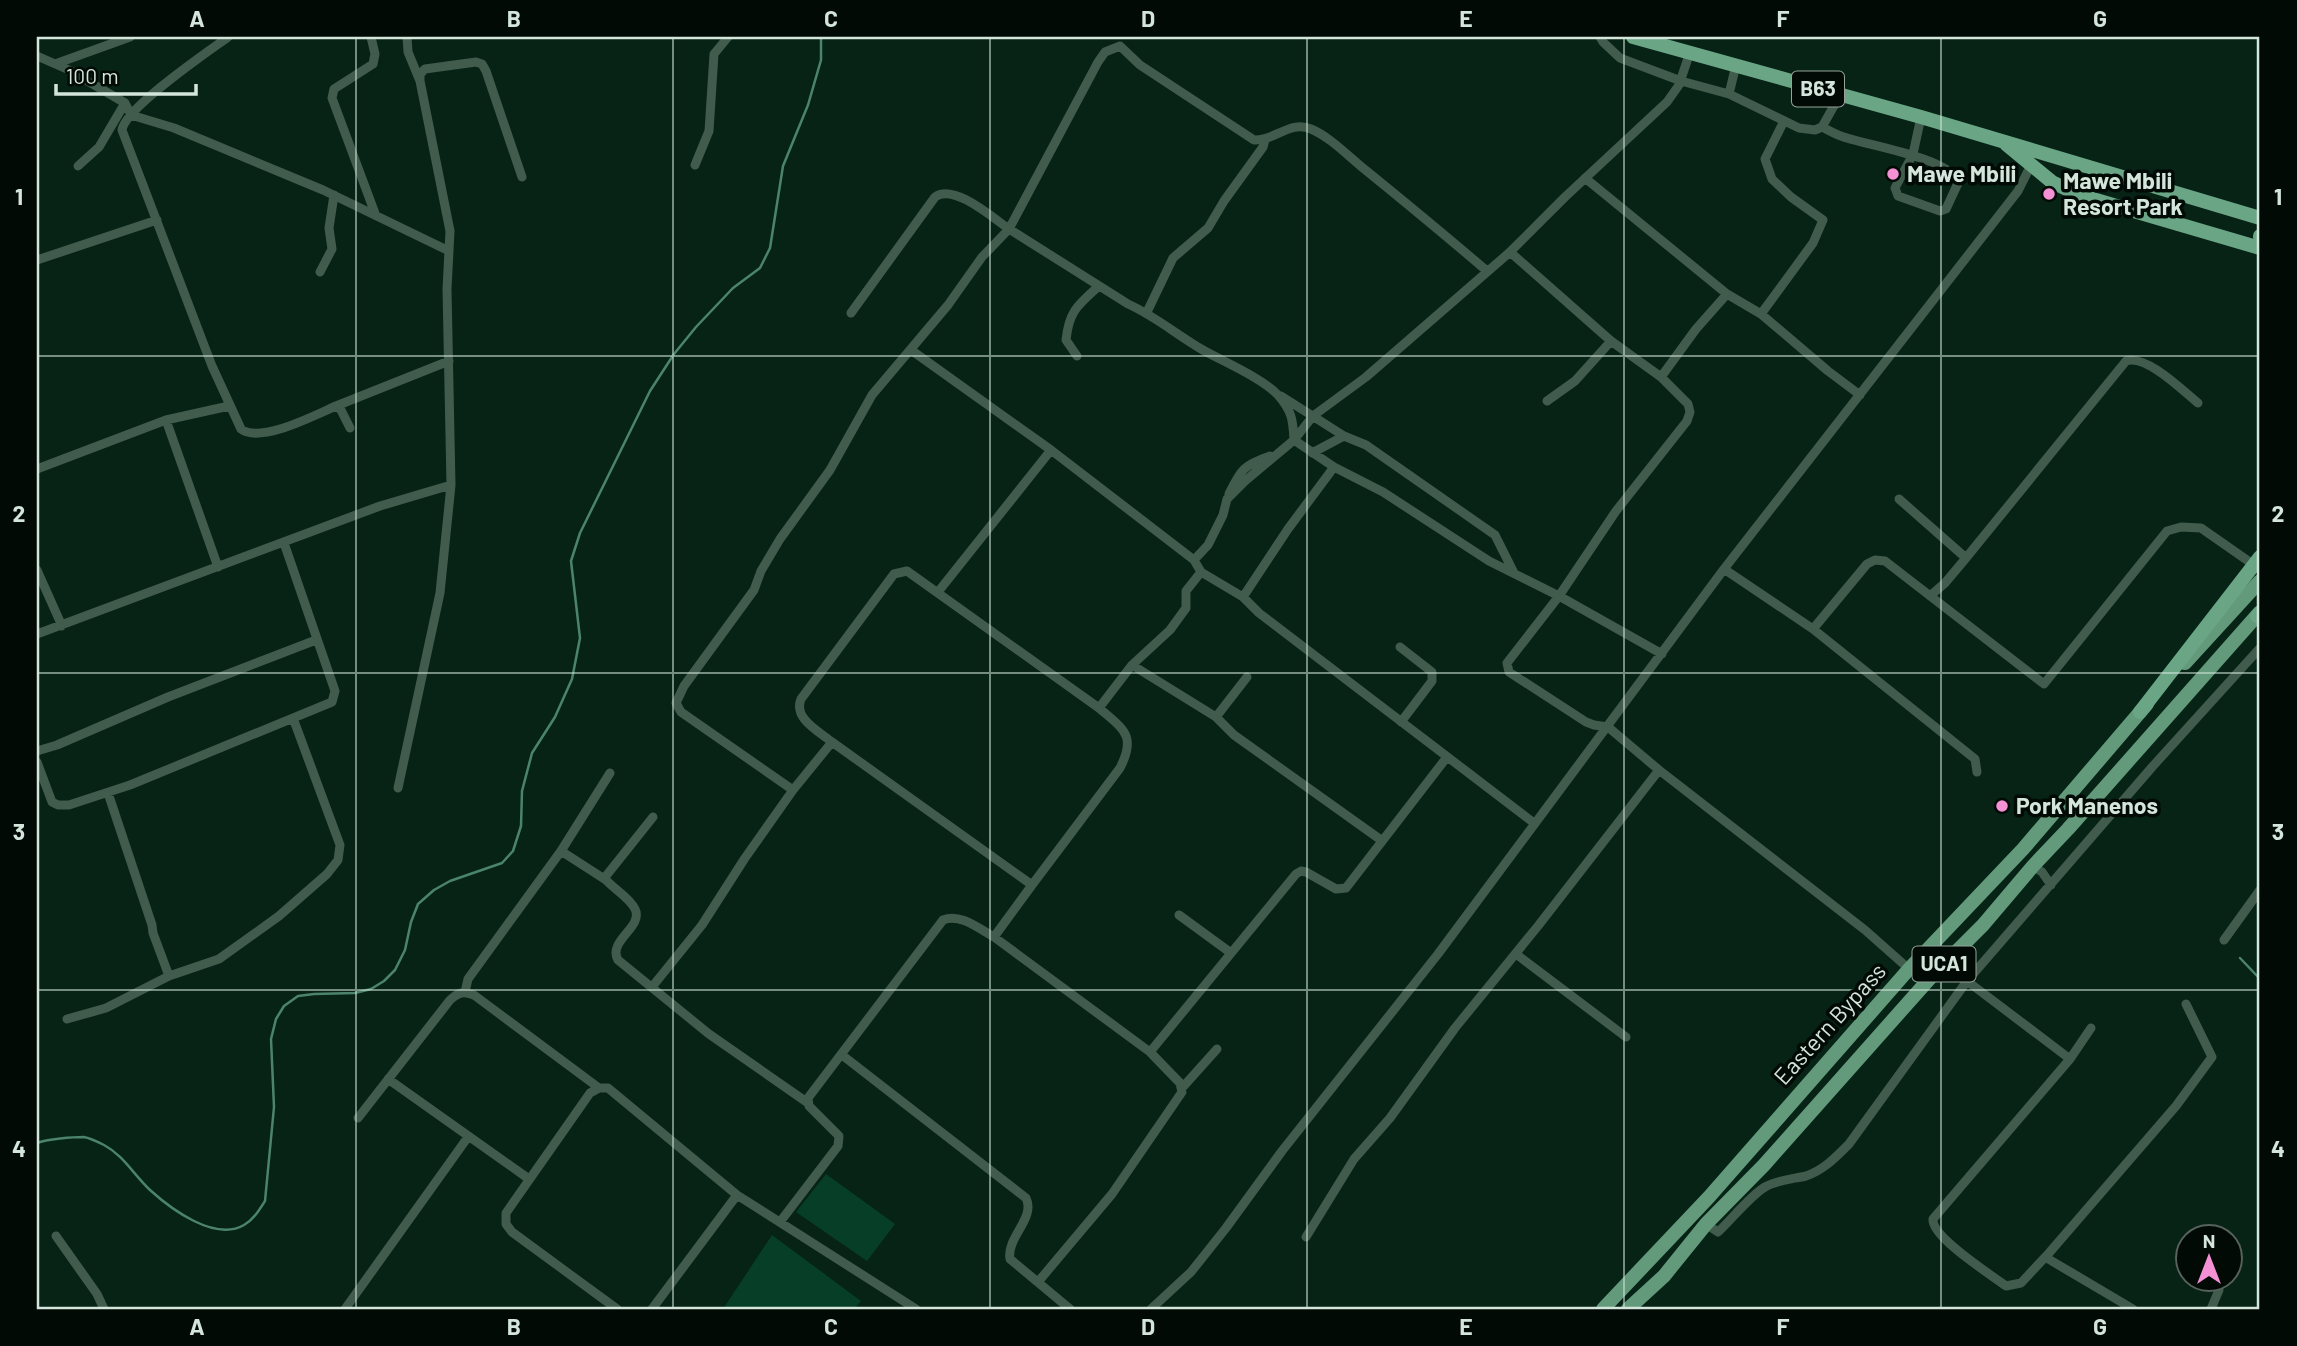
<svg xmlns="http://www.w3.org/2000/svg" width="2297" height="1346" viewBox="0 0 2297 1346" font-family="Barlow,sans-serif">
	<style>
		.green { fill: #073e27 }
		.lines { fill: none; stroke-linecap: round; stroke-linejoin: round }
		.stream { stroke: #4c846b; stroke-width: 2.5 }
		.minor { stroke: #415b4d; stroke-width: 9 }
		.primary { stroke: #639a7c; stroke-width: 14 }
		.trunk { stroke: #6aa686; stroke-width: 14 }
		.grid { fill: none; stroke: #d4e5db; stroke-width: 2; stroke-opacity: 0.55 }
		.poi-dot { fill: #f491d4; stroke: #020a05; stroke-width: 2.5 }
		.labels { text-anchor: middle; stroke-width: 7; stroke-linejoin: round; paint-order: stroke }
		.shield { fill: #020a05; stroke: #95a39b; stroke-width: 2 }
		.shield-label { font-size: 21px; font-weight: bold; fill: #d4e5db }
		.poi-label { font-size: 23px; font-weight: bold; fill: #d4e5db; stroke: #020a05; text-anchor: start }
		.street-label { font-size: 23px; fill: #d4e5db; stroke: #020a05 }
		.neatline { fill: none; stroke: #d4e5db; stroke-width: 2.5 }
		.grid-label { font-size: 23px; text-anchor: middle; font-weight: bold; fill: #d4e5db }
	</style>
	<rect width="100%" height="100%" fill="#062316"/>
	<path class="green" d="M826,1174L895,1224L867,1261L796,1212Z
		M772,1235L861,1301L854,1309H723Z"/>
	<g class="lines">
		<path class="stream" d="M2240,958L2260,979
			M37,1143C47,1139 73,1137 84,1137C90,1138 98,1142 104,1145C123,1155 134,1175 150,1190C171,1209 215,1242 244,1225C254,1219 260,1209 265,1201L274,1107L271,1039L276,1019L284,1006L298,996L314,994L355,993L371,989L384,981L395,970L405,950L411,922L418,904L434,890L450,881L502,863L513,851L521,826L522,791L532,753L555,717L572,679L580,638L571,561L580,533L650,391L674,354L696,327L733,288L760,268L770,248L783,166L808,105L821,60V37"/>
		<path class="minor" d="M228,37C206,53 125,108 122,130L212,366L241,429C260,444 315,415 336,406L341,410L350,428
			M371,37L375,54L373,64L334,89L332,98L376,216
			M407,37L408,52L420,81
			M1600,37L1603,42L1620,58L1681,81L1729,94L1799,128L1815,130L1822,127L1840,95
			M1690,52L1679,85L1667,102L1565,197L1510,252L1611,341L1661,377L1688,404L1690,412L1687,421L1616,511L1559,596L1507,663L1509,672L1586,722L1594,725L1608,727L1659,770L1865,930L1909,969
			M37,56L69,70L125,103L131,115L174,128L323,190L449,251
			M55,64L130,37
			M1729,94L1736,65
			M1822,127C1830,131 1838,136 1847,138C1872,146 1946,158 1959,181L1946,209L1940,211L1898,196L1895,188L1913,154L1921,117
			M695,165L709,131L714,54L728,37
			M78,166L99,147L125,103
			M1585,178L1727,294L1696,329L1661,377
			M37,260L157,220
			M320,272L332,249L329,228L334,195
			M1727,294L1761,314L1828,371L1860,395
			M1147,312L1173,258L1208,228L1224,201L1263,147L1265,140
			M851,313L935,197C954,183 993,218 1009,229L1098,62L1105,52L1120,46L1140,65L1254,140C1275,141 1290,120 1311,129C1330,137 1347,155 1363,168C1405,202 1446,236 1487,271
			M1761,314L1813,243L1823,220L1791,197L1772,179L1765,159L1784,121
			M911,350L1051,450L1194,560L1201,572L1186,591V608L1170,630L1132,665L1099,708
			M1077,356L1066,340C1069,311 1078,305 1099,286
			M1281,396L1344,436
			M1547,401L1575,381L1611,341
			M336,406L449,361
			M166,420L218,567
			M1312,453L1344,436L1366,445L1495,535L1514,573
			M37,469L166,420L229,406
			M1229,494C1241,469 1244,465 1270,456
			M1899,499L1966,558
			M1194,560L1208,545L1223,515L1227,499L1245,481L1294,440L1313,416L1366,377L1510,252
			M1724,569L1813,629L1867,564L1875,560L1885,561L2044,684L2167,531L2181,527L2201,528L2254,565
			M37,570L62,626
			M1201,572L1243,597L1259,613L1534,823
			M938,592L1051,450
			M1930,596L1945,583L1966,558L2126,361C2146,354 2182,390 2198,403
			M1243,597L1288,529L1334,467
			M1813,629L1975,759L1977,772
			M37,634L380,506L451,485
			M1400,647L1432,672V681L1401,722
			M1132,665L1216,717L1234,735L1381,840
			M1216,717L1247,677
			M37,751L57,745L168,697L316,640
			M37,762L52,802L58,805H69L130,785L332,702L335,691L284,543
			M398,788L440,593L451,485L447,289L450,231L420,81V74L425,69L476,62L482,64L486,71L522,177
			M793,790L681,712L676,703L684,686L754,590L761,571L780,539L830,470L872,395L948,305L982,257L1009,229L1128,304C1155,316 1177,335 1203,350C1224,362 1262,378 1278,395C1292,411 1293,420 1294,440L1334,467L1383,492L1489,561L1559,596L1662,654
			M108,793L152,925L153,933L169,976
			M653,817L606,876V880C614,889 630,898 635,909C644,927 607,941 618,960L709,1034L808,1103
			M561,851L606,880
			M2033,866L2042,872L2051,885
			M1179,915L1231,953
			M994,937L1150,1052L1296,874L1301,871L1306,872L1336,889L1346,888L1447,757
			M2224,940L2260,890
			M1516,954L1626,1037
			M1967,981L2070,1059L1933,1219C1931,1237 1990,1274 2006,1286L2021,1283L2049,1253L2176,1106L2212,1057L2186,1004
			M652,987L702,925L745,858L793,790L832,742
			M465,992L468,979L561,851L610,773
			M67,1019L106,1008L169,976L219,959L279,916L327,874L338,860L340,845L293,718
			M842,1055L1026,1198C1036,1218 1006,1238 1010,1259L1070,1309
			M2070,1059L2091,1028
			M388,1079L529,1179
			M1182,1088L1217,1049
			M358,1118L450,1000C459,992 463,991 474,995L599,1088
			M780,1222L838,1146L839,1136L809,1106L808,1098L943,920C960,913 978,928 994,937L1032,885L832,742C818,731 793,718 801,699L894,574L907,571L1099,708C1123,729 1137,735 1120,768L1032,885
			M1706,1224L1718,1232C1730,1221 1751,1195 1765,1187C1777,1180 1793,1179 1806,1176C1824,1170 1836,1157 1849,1144L1967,981L2153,766L2260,648
			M56,1236L97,1294L104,1309
			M1306,1237L1354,1159L1390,1118L1455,1028L1538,926L1659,770
			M2045,1257L2133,1309
			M1038,1282L1112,1194L1182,1092L1180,1083L1150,1052
			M345,1309L468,1137
			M617,1309L512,1232L506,1224V1213L590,1093L599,1088H608L737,1195
			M652,1309L737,1195L916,1309
			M1151,1309L1191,1272L1226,1228L1282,1151L1438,954L1724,569L2018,191L2031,165
			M2211,1309L2219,1290"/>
		<path class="primary" d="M2185,663L2260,581
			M1603,1309L1709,1197L1909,969L2023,849L2147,704
			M1628,1309L1664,1276L1706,1224L1764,1165L1931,977L1983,925L2033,866L2068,829L2260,612"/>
		<path class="trunk" d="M1633,37L1921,117L2260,218
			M2006,144L2052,182L2079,195L2260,248
			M2260,236V237
			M2257,616L2260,613
			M2140,712L2260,557"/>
	</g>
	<path class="grid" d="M356,37V1309M673,37V1309M990,37V1309M1307,37V1309M1624,37V1309M1941,37V1309M37,356H2260M37,673H2260M37,990H2260"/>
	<g class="poi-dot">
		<circle cx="1893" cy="174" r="7"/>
		<circle cx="2049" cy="194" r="7"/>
		<circle cx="2002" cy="806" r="7"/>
	</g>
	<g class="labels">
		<g class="shield">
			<rect x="1792" y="71.5" width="52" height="35" rx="5"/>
			<rect x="1912.5" y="946.5" width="63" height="35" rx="5"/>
		</g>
		<g class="shield-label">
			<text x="1818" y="96">B63</text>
			<text x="1944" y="971">UCA1</text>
		</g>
		<g class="poi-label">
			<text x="1907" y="182">Mawe Mbili</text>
			<text x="2063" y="189">Mawe Mbili<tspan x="2063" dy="26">Resort Park</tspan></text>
			<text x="2016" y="814">Pork Manenos</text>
		</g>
		<g class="street-label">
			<text transform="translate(1830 1024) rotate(-48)" y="8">Eastern Bypass</text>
		</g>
	</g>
	<rect width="2297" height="1346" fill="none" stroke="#020a05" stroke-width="77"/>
	<g transform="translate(2209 1258)"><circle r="33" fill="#020a05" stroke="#56625b" stroke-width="2"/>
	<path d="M0-5L12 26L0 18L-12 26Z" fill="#f491d4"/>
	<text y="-10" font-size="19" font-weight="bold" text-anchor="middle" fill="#d4e5db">N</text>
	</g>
	<path d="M56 84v10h140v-10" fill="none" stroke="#d4e5db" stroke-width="3.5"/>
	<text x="66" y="84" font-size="21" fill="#d4e5db" stroke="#020a05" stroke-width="5" paint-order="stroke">100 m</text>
	<rect x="38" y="38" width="2220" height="1270" class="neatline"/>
	<g class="grid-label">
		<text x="197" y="27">A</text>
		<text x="514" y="27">B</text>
		<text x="831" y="27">C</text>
		<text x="1148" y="27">D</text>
		<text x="1466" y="27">E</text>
		<text x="1783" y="27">F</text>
		<text x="2100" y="27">G</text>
		<text x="19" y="205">1</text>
		<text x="2278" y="205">1</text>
		<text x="19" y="522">2</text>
		<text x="2278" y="522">2</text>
		<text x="19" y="840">3</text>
		<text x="2278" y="840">3</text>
		<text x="19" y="1157">4</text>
		<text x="2278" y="1157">4</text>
		<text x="197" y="1335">A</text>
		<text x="514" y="1335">B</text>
		<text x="831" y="1335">C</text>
		<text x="1148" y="1335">D</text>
		<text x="1466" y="1335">E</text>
		<text x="1783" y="1335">F</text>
		<text x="2100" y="1335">G</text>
	</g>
</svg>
